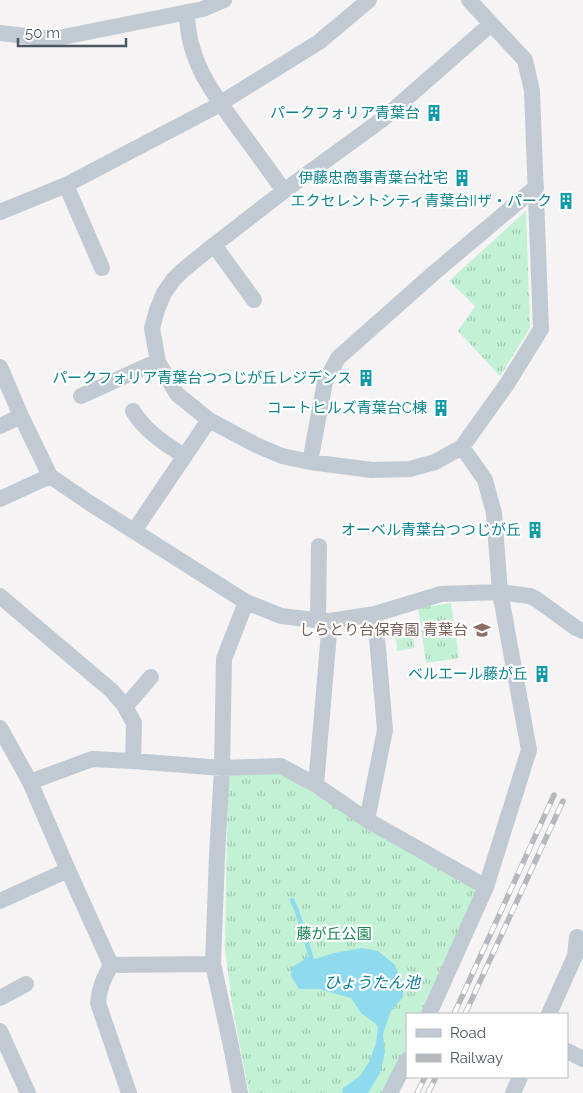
<svg xmlns="http://www.w3.org/2000/svg" width="583" height="1093" viewBox="0 0 583 1093" font-family="Raleway,'Noto Sans JP',sans-serif">
	<style>
		.grass { fill: url(#grass-tufts) }
		.water { fill: #90daee }
		.lines { fill: none; stroke-linecap: round; stroke-linejoin: round }
		.stream { stroke: #90daee; stroke-width: 4.5 }
		.minor { stroke: #c1cad2; stroke-width: 16 }
		.rail-casing { stroke: #b5b8bd; stroke-width: 5.5 }
		.rail { stroke: #fff; stroke-width: 4; stroke-dasharray: 11; stroke-linecap: butt }
		.labels { text-anchor: middle; stroke-width: 4.5; stroke-linejoin: round; paint-order: stroke }
		.culture-label { font-size: 15px; fill: #0d838f; stroke: #fff; text-anchor: end }
		.education-label { font-size: 15px; fill: #785e54; stroke: #fff; text-anchor: end }
		.park-label { font-size: 15px; fill: #17864f; stroke: #fff }
		.water-label { font-size: 16px; font-style: italic; fill: #0c7c9b; stroke: #fff }
	</style>
	<defs>
		<pattern id="grass-tufts" width="24" height="20" patternUnits="userSpaceOnUse" patternTransform="scale(1.25)"><rect width="24" height="20" fill="#c3f1d5"/><path d="M3 7l-1-3M5 7V3M7 7l1-3M15 17l-1-3M17 17v-4M19 17l1-3" fill="none" stroke="#a0c6b0"/></pattern>
	</defs>
	<rect width="100%" height="100%" fill="#f5f3f3"/>
	<path class="grass" d="M526,211L530,328L500,376L458,331L475,306L449,281Z
		M451,603L459,658L426,663L418,608Z
		M412,624L414,648L397,651L396,639L393,638V627Z
		M279,772L376,832L480,891L425,1014H407V1052L385,1093H249L232,1004L225,948L228,775Z"/>
	<path class="water" d="M362,948L378,951L395,965L403,985V997L391,1011L383,1034L385,1052L380,1073L368,1093H342L343,1088L360,1076L369,1062L376,1043L378,1027L376,1024L361,1013L351,998L319,989H299L291,976L292,967L306,959L312,960L334,953Z"/>
	<g class="lines">
		<path class="stream" d="M292,900L297,911L312,960L306,959"/>
		<path class="minor" d="M469,0L525,60L532,91L541,329L507,384L462,447L435,462L410,469L372,470L310,462L282,456L256,445L209,420L177,394L158,362L152,328L157,310L164,293L173,280L182,271L214,245L284,191L384,118L491,24
			M187,12C187,60 212,92 239,129C254,149 269,170 284,191
			M0,33L53,39L203,9L224,0
			M66,185L102,268
			M0,212L66,185L211,109L319,42L369,0
			M214,245L254,300
			M0,367L21,416L50,476L88,502L246,602L281,616L315,620L330,621L375,614L441,594L500,592L530,596L536,599L576,628L583,631
			M81,396L158,361
			M133,411C144,430 166,445 185,456
			M0,426L21,416
			M310,462L325,382L338,358L435,272L536,187
			M0,499L50,476
			M134,531L209,420
			M0,596L112,691L124,705L134,723L133,761
			M318,620L319,546
			M125,707L151,677
			M0,728L30,782L68,870L111,965L213,964
			M30,782L92,759L133,761L222,768L281,766L316,785L367,820L486,887
			M316,785L330,621
			M367,820L385,730L375,614
			M0,901L68,870
			M111,965C104,978 99,988 98,1003L129,1093
			M0,998L26,984
			M429,1014L486,887L529,750L500,592L494,513L485,480L462,447
			M549,1014L575,956L577,937
			M0,1031L28,1093
			M567,1051L583,1059
			M240,1093L231,1046L213,964L217,856L222,768L224,659L246,602
			M390,1093L407,1060
			M513,1093L520,1077"/>
		<g class="rail-casing">
			<path id="rail" d="M454,1014L554,795
				M465,1014L563,801
				M417,1093L425,1077
				M428,1093L436,1077"/>
		</g>
		<use href="#rail" class="rail"/>
	</g>
	<defs>
		<g id="building-bare" transform="scale(1.35)"><path d="M-4-6H4V6H1V3H-1V6H-4ZM-2.5-4.3h1.7v1.8h-1.7ZM.8-4.3h1.7v1.8H.8ZM-2.5-1h1.7V.8h-1.7ZM.8-1h1.7V.8H.8Z" fill="#0f9aa8" stroke="#fff" stroke-width="2.5" paint-order="stroke"/></g>
		<g id="school-bare" transform="scale(1.35)"><path d="M0-5L7-2L0 1L-7-2ZM-4 1L0 2.5L4 1V4Q0 6-4 4Z" fill="#8d6e63" stroke="#fff" stroke-width="2.5" paint-order="stroke"/></g>
	</defs>
	<g fill-rule="evenodd">
		<use href="#building-bare" x="434" y="113"/>
		<use href="#building-bare" x="462" y="178"/>
		<use href="#building-bare" x="566" y="201"/>
		<use href="#building-bare" x="366" y="378"/>
		<use href="#building-bare" x="441" y="408"/>
		<use href="#building-bare" x="535" y="530"/>
		<use href="#school-bare" x="482" y="630"/>
		<use href="#building-bare" x="542" y="674"/>
	</g>
	<g class="labels">
		<g class="culture-label">
			<text x="420" y="118">パークフォリア青葉台</text>
			<text x="448" y="183">伊藤忠商事青葉台社宅</text>
			<text x="552" y="206">エクセレントシティ青葉台IIザ・パーク</text>
			<text x="352" y="383">パークフォリア青葉台つつじが丘レジデンス</text>
			<text x="427" y="413">コートヒルズ青葉台C棟</text>
			<text x="521" y="535">オーベル青葉台つつじが丘</text>
			<text x="528" y="679">ベルエール藤が丘</text>
		</g>
		<g class="education-label">
			<text x="468" y="635">しらとり台保育園 青葉台</text>
		</g>
		<g class="park-label">
			<text x="334" y="939">藤が丘公園</text>
		</g>
		<g class="water-label">
			<text x="372" y="988">ひょうたん池</text>
		</g>
	</g>
	<rect x="406" y="1013" width="162" height="65" fill="#ffffff" stroke="#b7bbc0"/>
	<rect x="416" y="1029" width="25" height="8" fill="#c1cad2" stroke="#b7bbc0"/>
	<text x="450" y="1038" font-size="15" fill="#4a5661">Road</text>
	<rect x="416" y="1054" width="25" height="8" fill="#b5b8bd" stroke="#b7bbc0"/>
	<text x="450" y="1063" font-size="15" fill="#4a5661">Railway</text>
	<path d="M18 38v8h108v-8" fill="none" stroke="#4a5661" stroke-width="2.5"/>
	<text x="25" y="38" font-size="15" fill="#4a5661" stroke="#ffffff" stroke-width="4" paint-order="stroke">50 m</text>
</svg>
